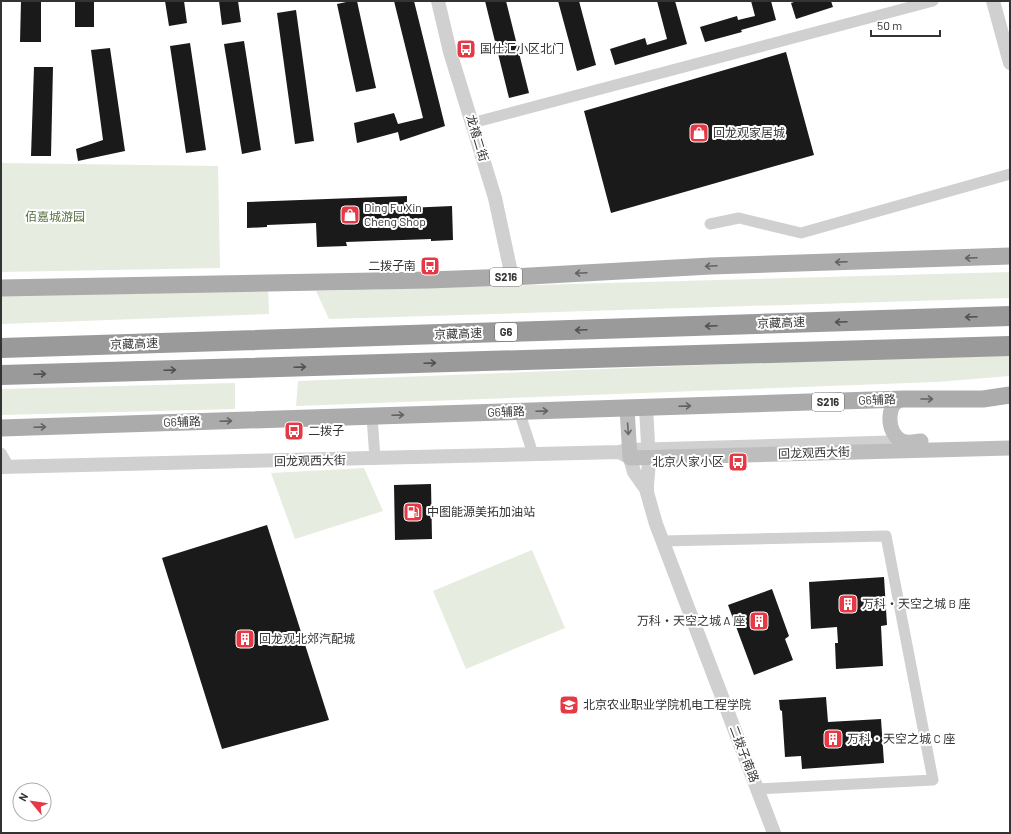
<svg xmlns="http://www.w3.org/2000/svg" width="1011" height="834" viewBox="0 0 1011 834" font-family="Barlow,'Noto Sans SC',sans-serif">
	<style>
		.green { fill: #e6ecdf }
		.building { fill: #1a1a1a }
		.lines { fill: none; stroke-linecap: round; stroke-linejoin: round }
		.minor { stroke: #d0d0d0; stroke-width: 11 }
		.tertiary { stroke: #d0d0d0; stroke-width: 14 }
		.secondary { stroke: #bdbdbd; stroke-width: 15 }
		.primary { stroke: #ababab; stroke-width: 17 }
		.motorway { stroke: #9a9a9a; stroke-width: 20 }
		.oneway { stroke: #636363 }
		.oneway2 { stroke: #525252 }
		.oneway3 { stroke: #6a6a6a }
		.labels { text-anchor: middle; stroke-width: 4; stroke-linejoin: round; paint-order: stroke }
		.shield { fill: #fff; stroke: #707070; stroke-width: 1 }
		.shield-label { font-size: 11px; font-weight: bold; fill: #333 }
		.poi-label { font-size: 12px; fill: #333; stroke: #fff; text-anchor: start }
		.street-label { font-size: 12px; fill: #333; stroke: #fff }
		.park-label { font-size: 12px; fill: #56703f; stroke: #fff }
	</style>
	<rect width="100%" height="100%" fill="#fff"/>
	<path class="green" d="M1,163L218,166L220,268L1,272Z
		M1010,272V298L329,319L316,291Z
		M268,286L269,314L1,324V295Z
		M1010,353V376L936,382L296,406L298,381Z
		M235,383V409L1,415V389Z
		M364,468L383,511L295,539L271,473Z
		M532,550L565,628L466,669L433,591Z"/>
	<path class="building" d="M21,1H41V42H20Z
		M75,1H94V27H75Z
		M165,1H184L187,23L169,26Z
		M219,1H238L241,22L222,25Z
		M351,1H357L376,88L356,92L337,4Z
		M394,1H414L445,126L400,141L398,132L357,143L354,123L394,113L398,124L423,118Z
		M485,1H506L529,93L509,98Z
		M558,1H579L596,65L577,71Z
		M657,1H675L687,44L615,65L610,49L645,38L647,45L667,39Z
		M751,1H771L776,20L741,30L742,32L705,42L700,27L737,16L738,20L755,16Z
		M797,1H831L833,7L796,19L791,3Z
		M296,10L314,141L295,144L277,13Z
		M244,41L261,150L242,154L224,44Z
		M190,43L206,150L186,153L170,46Z
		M110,48L125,151L78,161L76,149L103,140L91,50Z
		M786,52L814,155L611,213L584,111Z
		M34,67H53L51,156H31Z
		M407,196V208L452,206L453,240L431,241V239L346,242L347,246L317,247L316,223L267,225V227L247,228V202Z
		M431,484L432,539L395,540L394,485Z
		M267,525L329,720L222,749L162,558Z
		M884,577L887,625L881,626L883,666L836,669L835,643H838L837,627L811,629L809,582Z
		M772,589L789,636L785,639L793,660L754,675L728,605Z
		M826,697L828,722L881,719L884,763L802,769L801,756L785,757L782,711L780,710L779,700Z"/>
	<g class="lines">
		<path class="minor" d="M472,123L933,1
			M710,224L739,218L801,233L1010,174
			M519,411L533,454
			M372,416L375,459
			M1,453L9,467
			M662,541L886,536L933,780L757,789"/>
		<path class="tertiary" d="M438,1L450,52L495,198L512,277
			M993,1L1010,63
			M646,407L649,462L647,485V492
			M621,453L630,458L634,472L646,489L656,524L774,833
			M1,467L619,452L630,450L907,442"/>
		<path class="secondary" d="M904,399C885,401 886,434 902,441C907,443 915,442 921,441
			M627,408L630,458L1010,448"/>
		<path class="primary" d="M1,288L429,280L512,277L711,266L1010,256
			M1,428L904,399H983L1010,395"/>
		<path class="motorway" d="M1,348L1010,316
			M1,375L1010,346"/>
	</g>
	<defs><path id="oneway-shaft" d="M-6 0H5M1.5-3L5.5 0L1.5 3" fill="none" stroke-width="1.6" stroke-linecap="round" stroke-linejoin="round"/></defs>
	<g class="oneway">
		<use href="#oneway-shaft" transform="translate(971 258) rotate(178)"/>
		<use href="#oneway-shaft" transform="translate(841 262) rotate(178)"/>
		<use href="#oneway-shaft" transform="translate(711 266) rotate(177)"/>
		<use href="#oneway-shaft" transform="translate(581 273) rotate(177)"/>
		<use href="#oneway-shaft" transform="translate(927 399)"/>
		<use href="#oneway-shaft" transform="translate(685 406) rotate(-2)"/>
		<use href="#oneway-shaft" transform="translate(542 411) rotate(-2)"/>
		<use href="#oneway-shaft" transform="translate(398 415) rotate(-2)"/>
		<use href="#oneway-shaft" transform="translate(226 421) rotate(-2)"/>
		<use href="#oneway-shaft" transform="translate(40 427) rotate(-2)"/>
	</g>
	<g class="oneway2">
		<use href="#oneway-shaft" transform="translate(971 317) rotate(178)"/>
		<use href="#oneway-shaft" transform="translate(841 322) rotate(178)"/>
		<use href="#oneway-shaft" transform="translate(711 326) rotate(178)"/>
		<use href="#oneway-shaft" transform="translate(581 330) rotate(178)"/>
		<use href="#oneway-shaft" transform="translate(430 363) rotate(-2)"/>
		<use href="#oneway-shaft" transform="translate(300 367) rotate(-2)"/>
		<use href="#oneway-shaft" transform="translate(170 370) rotate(-2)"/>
		<use href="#oneway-shaft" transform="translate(40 374) rotate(-2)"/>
	</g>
	<use class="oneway3" href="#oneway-shaft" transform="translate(628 429) rotate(86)"/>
	<defs>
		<g id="bus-square" transform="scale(1)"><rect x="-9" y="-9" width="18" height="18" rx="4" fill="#e63946" stroke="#fff"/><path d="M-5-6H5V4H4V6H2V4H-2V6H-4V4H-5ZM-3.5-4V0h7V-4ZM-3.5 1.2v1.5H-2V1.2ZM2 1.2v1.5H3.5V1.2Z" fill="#fff"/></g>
		<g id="shop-square" transform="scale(1)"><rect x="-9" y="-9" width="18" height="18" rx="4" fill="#e63946" stroke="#fff"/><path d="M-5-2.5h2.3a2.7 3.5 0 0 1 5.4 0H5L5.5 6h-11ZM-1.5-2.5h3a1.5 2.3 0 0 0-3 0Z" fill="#fff"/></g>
		<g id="fuel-square" transform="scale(1)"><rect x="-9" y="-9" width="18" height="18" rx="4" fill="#e63946" stroke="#fff"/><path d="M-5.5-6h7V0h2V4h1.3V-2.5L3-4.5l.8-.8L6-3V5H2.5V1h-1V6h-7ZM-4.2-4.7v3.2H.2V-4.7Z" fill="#fff"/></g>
		<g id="building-square" transform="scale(1)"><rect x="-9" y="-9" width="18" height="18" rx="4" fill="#e63946" stroke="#fff"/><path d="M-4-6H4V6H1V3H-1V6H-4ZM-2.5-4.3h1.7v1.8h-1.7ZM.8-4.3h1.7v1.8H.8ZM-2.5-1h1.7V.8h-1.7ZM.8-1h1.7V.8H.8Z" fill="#fff"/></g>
		<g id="university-square" transform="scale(1)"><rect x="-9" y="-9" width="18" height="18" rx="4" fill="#e63946" stroke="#fff"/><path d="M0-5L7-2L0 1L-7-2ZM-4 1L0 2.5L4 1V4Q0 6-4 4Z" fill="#fff"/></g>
	</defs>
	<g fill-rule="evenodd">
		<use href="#bus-square" x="466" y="49"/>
		<use href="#shop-square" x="699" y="133"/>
		<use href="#shop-square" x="350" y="215"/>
		<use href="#bus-square" x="430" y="266"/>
		<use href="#bus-square" x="294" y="431"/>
		<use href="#bus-square" x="738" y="462"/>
		<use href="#fuel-square" x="413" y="512"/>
		<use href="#building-square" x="848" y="604"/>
		<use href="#building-square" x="759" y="621"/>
		<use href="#building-square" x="245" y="639"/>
		<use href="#university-square" x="569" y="705"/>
		<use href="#building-square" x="833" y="739"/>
	</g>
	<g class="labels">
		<g class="shield">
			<rect x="490" y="268" width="32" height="18" rx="3"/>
			<rect x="495" y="323" width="22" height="18" rx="3"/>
			<rect x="812" y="393" width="32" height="18" rx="3"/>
		</g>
		<g class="shield-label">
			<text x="506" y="281">S216</text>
			<text x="506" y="336">G6</text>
			<text x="828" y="406">S216</text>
		</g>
		<g class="poi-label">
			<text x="480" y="53">国仕汇小区北门</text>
			<text x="713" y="137">回龙观家居城</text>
			<text x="364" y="212">Ding Fu Xin<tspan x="364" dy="14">Cheng Shop</tspan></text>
			<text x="416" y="270" text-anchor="end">二拨子南</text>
			<text x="308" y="435">二拨子</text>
			<text x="724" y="466" text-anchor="end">北京人家小区</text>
			<text x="427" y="516">中图能源美拓加油站</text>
			<text x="862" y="608">万科・天空之城 B 座</text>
			<text x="745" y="625" text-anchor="end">万科・天空之城 A 座</text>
			<text x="259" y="643">回龙观北郊汽配城</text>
			<text x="583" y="709">北京农业职业学院机电工程学院</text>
			<text x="847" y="743">万科・天空之城 C 座</text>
		</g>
		<g class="street-label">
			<text transform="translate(477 138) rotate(73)" y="4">龙禧二街</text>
			<text transform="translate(781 323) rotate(-2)" y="4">京藏高速</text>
			<text transform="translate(458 334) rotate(-2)" y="4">京藏高速</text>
			<text transform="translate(134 344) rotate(-2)" y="4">京藏高速</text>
			<text transform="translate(877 400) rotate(-2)" y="4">G6辅路</text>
			<text transform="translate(506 412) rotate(-2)" y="4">G6辅路</text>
			<text transform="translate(182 422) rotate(-2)" y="4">G6辅路</text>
			<text transform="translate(814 453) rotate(-2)" y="4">回龙观西大街</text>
			<text transform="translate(310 461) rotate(-1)" y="4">回龙观西大街</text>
			<text transform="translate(744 754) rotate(69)" y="4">二拨子南路</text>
		</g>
		<g class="park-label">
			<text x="55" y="221">佰嘉城游园</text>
		</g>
	</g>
	<rect width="1011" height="834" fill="none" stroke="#333333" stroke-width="4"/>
	<g transform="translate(32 802) rotate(299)"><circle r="19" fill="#ffffff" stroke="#adadad"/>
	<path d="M0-3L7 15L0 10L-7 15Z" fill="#e63946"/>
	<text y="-6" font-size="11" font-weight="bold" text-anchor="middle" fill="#333333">N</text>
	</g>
	<path d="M871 30v6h69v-6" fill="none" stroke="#333333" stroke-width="2"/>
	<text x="877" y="30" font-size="12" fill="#333333" stroke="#ffffff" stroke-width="3" paint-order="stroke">50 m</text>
</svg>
